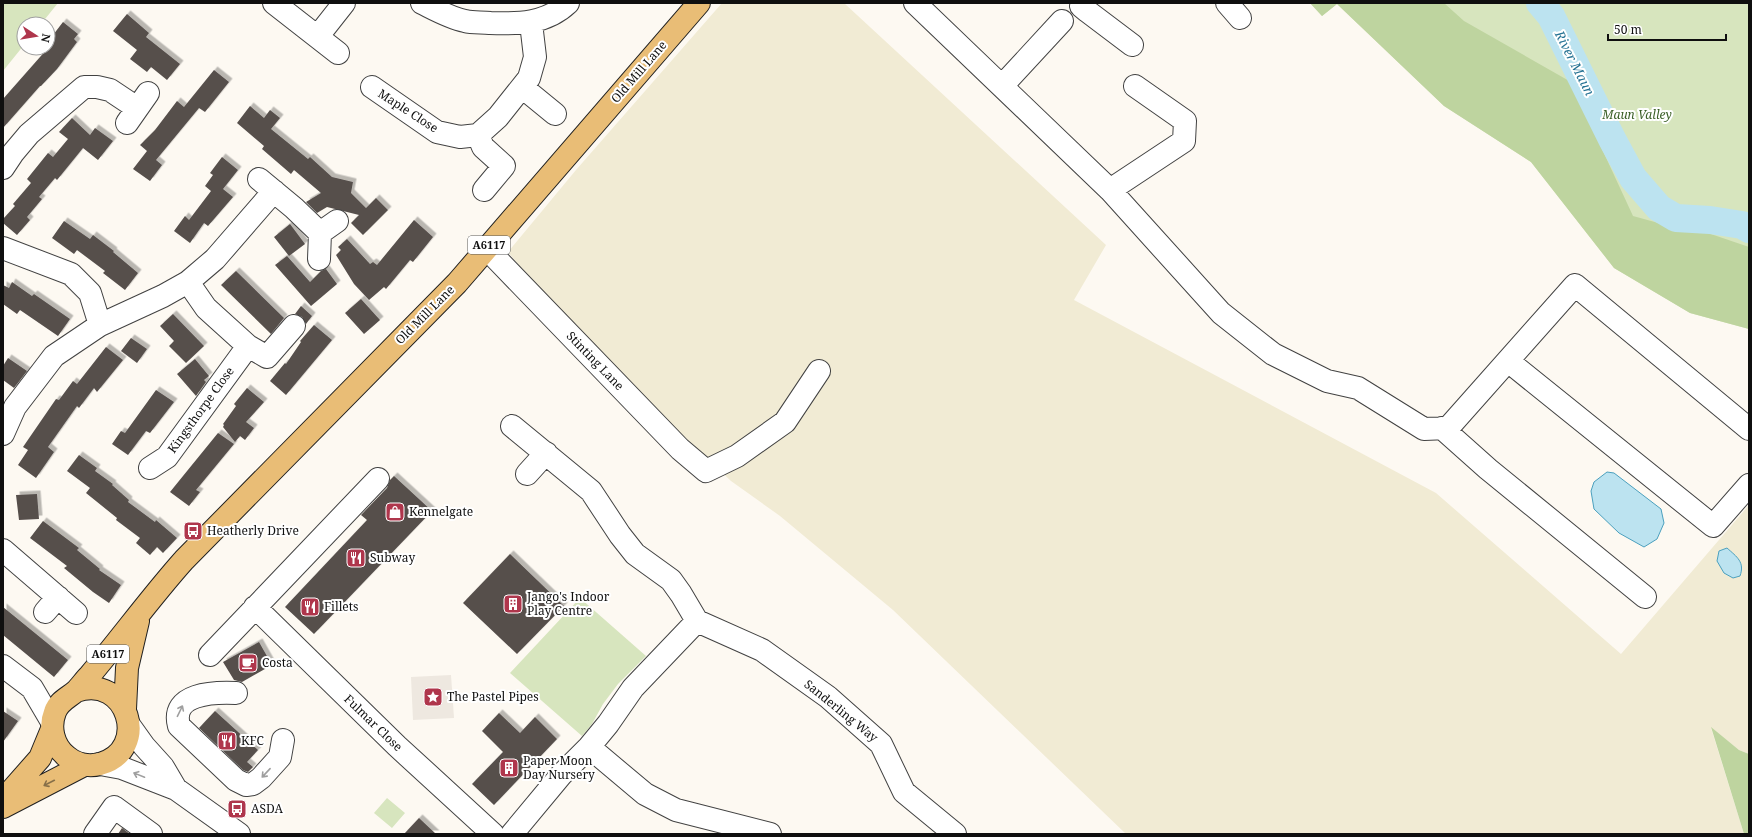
<svg xmlns="http://www.w3.org/2000/svg" width="1752" height="837" viewBox="0 0 1752 837" font-family="'Noto Serif',serif">
	<style>
		.farmland { fill: #f1ebd4 }
		.green { fill: #d7e5be }
		.forest { fill: #bed49f }
		.plaza { fill: #eee8e0 }
		.water { fill: #bce3f0; stroke: #4ba0be }
		.lines { fill: none; stroke-linecap: round; stroke-linejoin: round }
		.river { stroke: #bce3f0; stroke-width: 28 }
		.building { fill: #564f4c; filter: url(#shadow) }
		.minor-casing { stroke: #424242; stroke-width: 24 }
		.major-casing { stroke: #202020; stroke-width: 24 }
		.minor { stroke: #fff; stroke-width: 22 }
		.major { stroke: #e9bd76; stroke-width: 22 }
		.oneway { stroke: #9f9f9f }
		.oneway2 { stroke: #876f48 }
		.labels { text-anchor: middle; stroke-width: 4; stroke-linejoin: round; paint-order: stroke }
		.shield { fill: #fff; stroke: #575757; stroke-width: 1 }
		.shield-label { font-size: 11px; font-weight: bold; fill: #0f0f0f }
		.street-label { font-size: 12px; fill: #0f0f0f; stroke: #fff }
		.park-label { font-size: 12px; font-style: italic; fill: #3a5f26; stroke: #fff }
		.poi-label { font-size: 12px; fill: #0f0f0f; stroke: #fff; text-anchor: start }
		.water-label { font-size: 13px; font-style: italic; fill: #257293; stroke: #fff }
	</style>
	<defs>
		<filter id="shadow"><feDropShadow dx="3.5" dy="-3.5" stdDeviation="0" flood-color="#0004"/></filter>
	</defs>
	<rect width="100%" height="100%" fill="#fdf9f2"/>
	<path class="farmland" d="M722,3H844L1106,245L1074,300L1436,493L1621,654L1749,505V754L1739,750L1711,728L1744,834H1126L893,610L780,516L731,481L656,410L545,298L508,252L576,170Z"/>
	<path class="green" d="M3,3H58L41,24H24V45L3,71Z
		M1310,3H1749V329L1690,313L1614,268L1531,162L1444,106L1337,4L1322,16Z
		M580,598L646,656L618,684L603,704L592,724L582,736L510,673Z
		M387,798L405,813L392,828L374,813Z"/>
	<path class="forest" d="M1310,3H1444L1464,21L1571,82L1633,216L1662,224L1702,231L1749,247V329L1690,313L1614,268L1531,162L1444,106L1337,4L1322,16Z
		M1711,727L1739,750L1749,754V834H1744Z"/>
	<path class="plaza" d="M451,675L454,718L413,720L411,677Z"/>
	<path class="water" d="M1607,472L1614,473L1661,509L1664,523L1657,539L1644,547L1619,533L1594,509L1591,491L1594,482Z
		M1727,548C1737,557 1745,562 1740,576L1733,578L1724,573L1717,561L1719,551Z"/>
	<g class="lines">
		<path class="river" d="M1540,3L1551,16L1612,139L1633,178L1659,208L1676,218L1710,220L1742,225L1749,229"/>
	</g>
	<path class="building" d="M127,14L149,33L146,37L180,64L167,80L151,67L147,72L130,59L137,50L113,31Z
		M63,22L78,34L74,39L77,42L57,69L41,86H40L3,128V99L48,48L53,41L50,39Z
		M214,70L229,82L205,112L199,108L156,160L162,165L150,181L133,169L147,151L140,145L155,130L177,101L184,107Z
		M250,106L264,118L270,110L280,118L271,129L308,159L310,157L332,177L353,182L351,193L366,208L376,198L388,210L363,235L351,223L359,215L327,207L317,213L306,202L321,193L294,170L291,174L262,149L264,146L237,123Z
		M72,118L90,135L95,128L113,141L98,160L83,148L57,180L55,178L39,197L42,199L27,217L30,220L17,235L3,223V219L15,206L13,204L31,183L27,179L48,153L53,157L68,139L59,132Z
		M222,157L238,170L223,189L233,197L208,226L204,223L190,243L174,231L185,216L189,220L211,191L205,186L213,175L210,173Z
		M414,220L433,237L413,262L410,260L386,289L384,287L369,300L354,284L336,255L341,250L338,247L347,239L370,264L373,262L377,265Z
		M64,221L90,239L93,235L114,251L113,252L138,273L125,290L103,273L105,271L77,250L74,254L52,238Z
		M290,224L305,244L289,256L274,237Z
		M287,256L310,282L321,271L326,269L337,284L311,306L275,265Z
		M236,271L284,318L271,334L221,285Z
		M12,282L32,296L34,294L70,319L58,336L20,310L17,314L3,304V285L9,288Z
		M361,299L380,320L364,334L345,313Z
		M301,306L312,316L306,324L302,317L295,314Z
		M173,314L204,346L186,363L169,346L174,341L160,326Z
		M314,325L332,340L286,395L270,381L285,363L286,364L301,342L300,341Z
		M131,338L147,349L137,363L121,351Z
		M106,347L123,360L97,392L94,388L79,408L77,406L48,447L54,452L36,478L18,465L28,450L23,447L56,399L59,400L73,381L77,384Z
		M8,358L27,371L14,388L3,380V366Z
		M195,359L209,376L204,380L206,382L196,396L177,374Z
		M247,388L264,402L246,422L254,428L245,440L240,436L235,442L223,427L224,425L223,424L236,406L234,404Z
		M156,390L174,402L150,433L146,431L128,455L112,444L121,431L125,433Z
		M218,433L234,444L196,490L200,492L189,506L170,492Z
		M79,455L97,468L95,471L113,484L112,485L129,500L128,502L155,522L156,520L177,538L163,553L157,547L150,555L136,543L140,538L116,520L117,518L86,493L90,488L67,471Z
		M394,476L432,511L314,634L285,607L367,520L361,515L387,488L390,480Z
		M37,494L39,519L19,520L16,495Z
		M43,521L79,548L77,550L100,569L99,570L121,585L109,603L93,592L64,568L67,566L30,538Z
		M510,554L564,606L517,654L463,603Z
		M3,607L68,660L54,677L3,635Z
		M259,642L272,665L242,682L234,680L223,662Z
		M3,711L18,721L3,742Z
		M215,711L258,750L247,762L253,767L248,772L243,770L199,728Z
		M499,713L520,733L535,717L557,739L494,805L472,784L503,752L482,731Z
		M419,818L436,834H404Z
		M122,828L130,834H118Z"/>
	<g class="lines">
		<g class="minor-casing">
			<path id="minor" d="M274,3L338,53
				M422,3C436,10 450,18 465,21C473,23 482,22 490,23C518,24 546,24 568,3
				M915,3L1110,190L1221,313L1273,354L1327,381L1358,388L1424,429L1448,428L1575,285L1749,429
				M1083,3L1081,6L1087,11L1132,45
				M1227,3L1240,18
				M318,36L344,3
				M1002,86L1062,21
				M372,87L437,132L460,137L478,135L498,117L529,78L535,57L531,23
				M522,87L555,114
				M127,123L148,93
				M478,135L483,147L504,166L484,190
				M3,168L13,153L29,134L84,87H97L110,90L137,108
				M259,179L294,208L320,233L319,259
				M1110,190L1184,141L1185,121L1135,86
				M320,233L337,221
				M3,248L71,274L90,293L100,325
				M486,248L680,449L706,471L737,456L785,422L819,371
				M188,282L206,308L248,346L267,357L294,326
				M1508,361L1713,526L1749,485
				M512,426L591,491L620,535L635,554L671,580L681,594L697,621L762,650L828,697L881,744L904,792L955,834
				M1442,428L1488,469L1645,597
				M3,434L15,407L54,356L100,325L163,296L188,282L215,259L274,191
				M150,468L167,457L248,346
				M527,474L546,453
				M3,550L76,613
				M255,607L397,746L493,834
				M45,612L58,597
				M210,655L378,479
				M3,666L32,688L52,722
				M236,693C214,692 170,693 179,726L236,780L246,785L253,784L261,778L280,757L283,740
				M129,725L144,746L163,767L176,789
				M589,747L645,794L676,810L770,834
				M100,764L122,768L176,789L239,834
				M95,834L114,807L151,834
				M512,834L561,775L589,747L608,724L633,688L697,621"/>
		</g>
		<g class="major-casing">
			<path id="major" d="M76,691C128,673 151,750 100,764C88,767 75,764 66,756C53,745 49,727 55,712C59,701 68,698 76,691C81,686 85,680 90,675C122,637 151,597 184,560L457,283L699,3
				M125,709L127,668L138,621
				M3,800L40,758L52,729
				M3,807L84,765"/>
		</g>
		<use href="#minor" class="minor"/>
		<use href="#major" class="major"/>
	</g>
	<defs><path id="oneway-shaft" d="M-6 0H5M1.5-3L5.5 0L1.5 3" fill="none" stroke-width="1.6" stroke-linecap="round" stroke-linejoin="round"/></defs>
	<g class="oneway">
		<use href="#oneway-shaft" transform="translate(180 711) rotate(-64)"/>
		<use href="#oneway-shaft" transform="translate(266 773) rotate(133)"/>
		<use href="#oneway-shaft" transform="translate(139 775) rotate(-158)"/>
	</g>
	<use class="oneway2" href="#oneway-shaft" transform="translate(49 783) rotate(153)"/>
	<defs>
		<g id="shop-square" transform="scale(1)"><rect x="-9" y="-9" width="18" height="18" rx="4" fill="#af364c" stroke="#fff"/><path d="M-5-2.5h2.3a2.7 3.5 0 0 1 5.4 0H5L5.5 6h-11ZM-1.5-2.5h3a1.5 2.3 0 0 0-3 0Z" fill="#fff"/></g>
		<g id="bus-square" transform="scale(1)"><rect x="-9" y="-9" width="18" height="18" rx="4" fill="#af364c" stroke="#fff"/><path d="M-5-6H5V4H4V6H2V4H-2V6H-4V4H-5ZM-3.5-4V0h7V-4ZM-3.5 1.2v1.5H-2V1.2ZM2 1.2v1.5H3.5V1.2Z" fill="#fff"/></g>
		<g id="restaurant-square" transform="scale(1)"><rect x="-9" y="-9" width="18" height="18" rx="4" fill="#af364c" stroke="#fff"/><path d="M-5-6h1v4h1v-4h1v4h1v-4h1v5L-1.5 .5V6h-2V.5L-5-1ZM5-6V6H3V1.5H1.5Q1.5-4 5-6Z" fill="#fff"/></g>
		<g id="building-square" transform="scale(1)"><rect x="-9" y="-9" width="18" height="18" rx="4" fill="#af364c" stroke="#fff"/><path d="M-4-6H4V6H1V3H-1V6H-4ZM-2.5-4.3h1.7v1.8h-1.7ZM.8-4.3h1.7v1.8H.8ZM-2.5-1h1.7V.8h-1.7ZM.8-1h1.7V.8H.8Z" fill="#fff"/></g>
		<g id="cafe-square" transform="scale(1)"><rect x="-9" y="-9" width="18" height="18" rx="4" fill="#af364c" stroke="#fff"/><path d="M-5.5-4.5H6V0H3Q3 3.5 0 3.5H-2.5Q-5.5 3.5-5.5 0ZM3-3.2v2h1.7v-2ZM-6 4.5H4V6H-6Z" fill="#fff"/></g>
		<g id="sight-square" transform="scale(1)"><rect x="-9" y="-9" width="18" height="18" rx="4" fill="#af364c" stroke="#fff"/><path d="M0-6L1.8-2.2L6-1.7L2.9 1.2L3.7 5.4L0 3.3L-3.7 5.4L-2.9 1.2L-6-1.7L-1.8-2.2Z" fill="#fff"/></g>
	</defs>
	<g fill-rule="evenodd">
		<use href="#shop-square" x="395" y="512"/>
		<use href="#bus-square" x="193" y="531"/>
		<use href="#restaurant-square" x="356" y="558"/>
		<use href="#building-square" x="513" y="604"/>
		<use href="#restaurant-square" x="310" y="607"/>
		<use href="#cafe-square" x="248" y="663"/>
		<use href="#sight-square" x="433" y="697"/>
		<use href="#restaurant-square" x="227" y="741"/>
		<use href="#building-square" x="509" y="768"/>
		<use href="#bus-square" x="237" y="809"/>
	</g>
	<g class="labels">
		<g class="shield">
			<rect x="468" y="236" width="42" height="18" rx="3"/>
			<rect x="87" y="645" width="42" height="18" rx="3"/>
		</g>
		<g class="shield-label">
			<text x="489" y="249">A6117</text>
			<text x="108" y="658">A6117</text>
		</g>
		<g class="street-label">
			<text transform="translate(639 72) rotate(-49)" y="4">Old Mill Lane</text>
			<text transform="translate(408 111) rotate(33)" y="4">Maple Close</text>
			<text transform="translate(425 315) rotate(-45)" y="4">Old Mill Lane</text>
			<text transform="translate(595 361) rotate(46)" y="4">Stinting Lane</text>
			<text transform="translate(201 410) rotate(-54)" y="4">Kingsthorpe Close</text>
			<text transform="translate(841 711) rotate(39)" y="4">Sanderling Way</text>
			<text transform="translate(373 723) rotate(44)" y="4">Fulmar Close</text>
		</g>
		<g class="park-label">
			<text x="1637" y="119">Maun Valley</text>
		</g>
		<g class="poi-label">
			<text x="409" y="516">Kennelgate</text>
			<text x="207" y="535">Heatherly Drive</text>
			<text x="370" y="562">Subway</text>
			<text x="527" y="601">Jango's Indoor<tspan x="527" dy="14">Play Centre</tspan></text>
			<text x="324" y="611">Fillets</text>
			<text x="262" y="667">Costa</text>
			<text x="447" y="701">The Pastel Pipes</text>
			<text x="241" y="745">KFC</text>
			<text x="523" y="765">Paper Moon<tspan x="523" dy="14">Day Nursery</tspan></text>
			<text x="251" y="813">ASDA</text>
		</g>
		<g class="water-label">
			<text transform="translate(1575 63) rotate(63)" y="5">River Maun</text>
		</g>
	</g>
	<rect width="1752" height="837" fill="none" stroke="#0f0f0f" stroke-width="8"/>
	<g transform="translate(36 36) rotate(102)"><circle r="19" fill="#ffffff" stroke="#9f9f9f"/>
	<path d="M0-3L7 15L0 10L-7 15Z" fill="#af364c"/>
	<text y="-6" font-size="11" font-weight="bold" text-anchor="middle" fill="#0f0f0f">N</text>
	</g>
	<path d="M1608 34v6h118v-6" fill="none" stroke="#0f0f0f" stroke-width="2"/>
	<text x="1614" y="34" font-size="12" fill="#0f0f0f" stroke="#ffffff" stroke-width="3" paint-order="stroke">50 m</text>
</svg>
